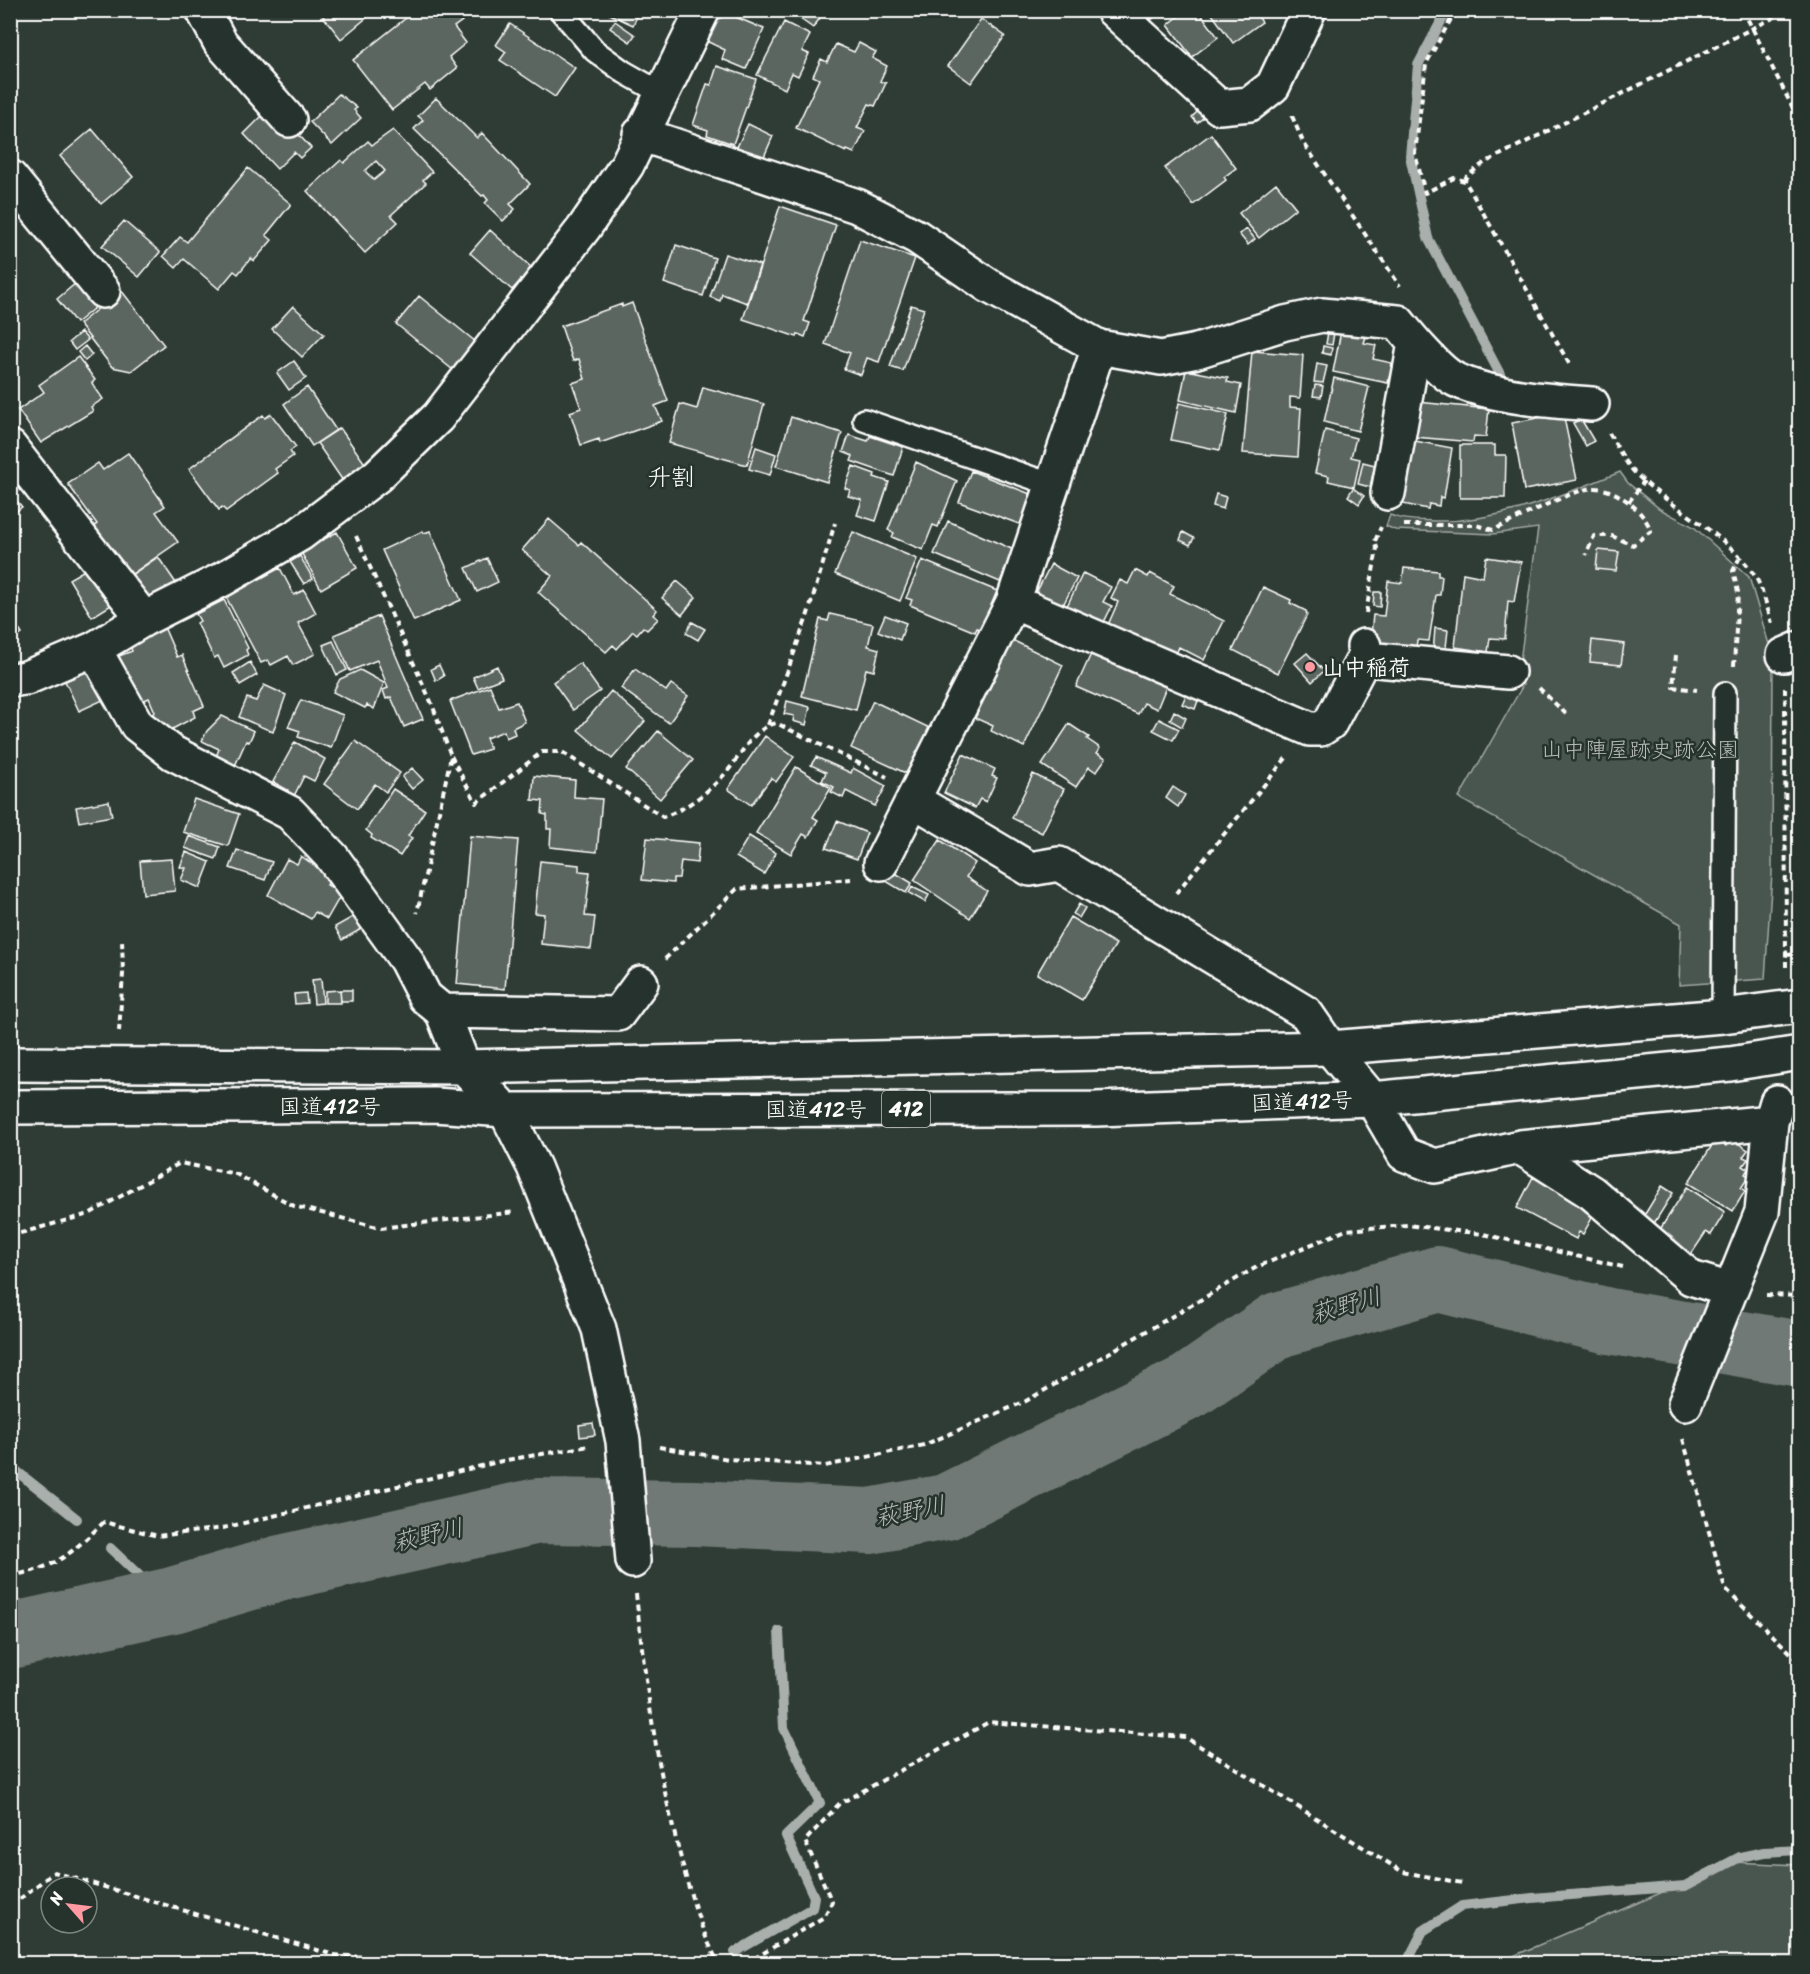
<svg xmlns="http://www.w3.org/2000/svg" width="1810" height="1974" viewBox="0 0 1810 1974" font-family="Sriracha,'Klee One',sans-serif">
	<style>
		.green { fill: #4a544f; stroke: #a4aaa7; stroke-width: 1.5 }
		.lines { fill: none; stroke-linecap: round; stroke-linejoin: round }
		.stream { stroke: #a9afac; stroke-width: 10 }
		.river { stroke: #707975; stroke-width: 66 }
		.building { fill: #5b6661; stroke: #fff; stroke-width: 1.5; fill-rule: evenodd }
		.lane-casing { stroke: #fff; stroke-width: 26 }
		.street-casing { stroke: #fff; stroke-width: 38 }
		.highway-casing { stroke: #fff; stroke-width: 38 }
		.path { stroke: #fff; stroke-width: 4; stroke-dasharray: 6 4.5; stroke-linecap: butt }
		.lane { stroke: #26332d; stroke-width: 21 }
		.street { stroke: #26332d; stroke-width: 33 }
		.highway { stroke: #26332d; stroke-width: 33 }
		.poi-dot { fill: #ff9aa2; stroke: #26332d; stroke-width: 2 }
		.labels { text-anchor: middle; stroke-width: 5; stroke-linejoin: round; paint-order: stroke }
		.shield { fill: #26332d; stroke: #bec2c0; stroke-width: 1.5 }
		.shield-label { font-size: 21px; font-weight: bold; fill: #fff }
		.poi-label { font-size: 22px; font-weight: bold; fill: #fff; stroke: #26332d; text-anchor: start }
		.park-label { font-size: 22px; fill: #b7bbb9; stroke: #26332d }
		.street-label { font-size: 22px; fill: #fff; stroke: #26332d }
		.neighbourhood-label { font-size: 24px; fill: #fff; stroke: #26332d }
		.water-label { font-size: 24px; font-style: italic; fill: #b8bcba; stroke: #26332d }
	</style>
	<rect width="100%" height="100%" fill="#2f3b35"/>
	<filter id="ink" filterUnits="userSpaceOnUse"><feTurbulence type="fractalNoise" baseFrequency=".0167" numOctaves="2"/><feDisplacementMap in="SourceGraphic" scale="12" xChannelSelector="R" yChannelSelector="G"/><feConvolveMatrix kernelMatrix="1 2 1 2 8 2 1 2 1" color-interpolation-filters="sRGB"/></filter>
	<g filter="url(#ink)">
		<path class="green" d="M1620,472L1628,483L1660,509L1694,527L1749,577L1773,658L1772,873L1765,979L1679,985L1681,924L1459,798L1523,685L1519,669L1538,528L1493,534L1395,530L1386,526L1390,515C1405,521 1419,520 1435,521C1502,522 1559,496 1620,472Z
			M1733,1862L1799,1865V1963H1497Z"/>
		<g class="lines">
			<path class="stream" d="M1447,10L1418,65L1410,156L1428,238L1500,374
				M10,1466L77,1519
				M110,1548L165,1600
				M735,1952L812,1908L814,1897L786,1836L820,1803L784,1728L779,1631
				M1406,1964L1423,1931L1462,1906L1532,1898L1685,1886L1740,1857L1764,1852L1800,1850"/>
			<path class="river" d="M10,1636L173,1600L281,1568L538,1511L695,1513L870,1521L946,1507L1190,1386L1278,1325L1438,1279L1609,1321L1800,1354"/>
		</g>
		<path class="building" d="M318,10H376L341,39Z
			M416,10H453L462,21L454,27L466,43L449,57L457,68L430,90L425,84L392,110L353,60Z
			M601,10H640L633,25Z
			M832,10L827,18L822,15L813,28L789,11Z
			M1144,10H1163L1151,20Z
			M1186,10H1198L1218,37L1192,57L1168,25Z
			M1209,10H1253L1262,22L1233,43Z
			M724,12L764,29L746,69L722,59L725,50L702,39L716,17L721,18Z
			M981,19L1005,36L971,83L948,66Z
			M615,21L635,35L630,42L610,28Z
			M784,22L810,35L802,51L809,54L798,76L792,73L785,89L757,75Z
			M510,24L575,68L555,97L500,60L506,52L496,45Z
			M859,43L876,52L872,58L887,66L880,81L886,83L875,106L869,104L857,128L865,131L854,153L847,150L846,152L796,128L819,79L813,76L821,59L827,62L836,44L854,52Z
			M717,66L756,79L733,144L707,135L708,130L693,125L707,84L711,85Z
			M339,94L357,108L354,110L361,118L332,145L310,122Z
			M436,98L477,138L482,133L530,184L510,204L515,209L503,221L485,203L488,200L484,195L482,196L414,129L423,120L418,116Z
			M272,106L311,148L300,158L294,152L277,169L244,134Z
			M1199,110L1205,116L1197,123L1192,117Z
			M748,124L773,136L763,159L737,147Z
			M92,129L133,177L101,204L60,156Z
			M393,130L432,172L423,180L426,183L391,215L398,222L365,253L307,191L341,160L344,163L368,141L372,145ZM376,161L385,171L374,180L365,171Z
			M1211,134L1236,168L1224,177L1226,180L1193,205L1165,168Z
			M248,168L291,204L266,235L272,240L254,261L251,258L238,274L234,271L219,289L184,259L176,268L163,256L180,237L187,242Z
			M1276,183L1296,208L1259,238L1239,213Z
			M780,206L836,225L804,321L810,323L805,337L798,334L797,337L743,319Z
			M124,221L160,252L139,277L102,246Z
			M1247,229L1255,239L1248,245L1239,234Z
			M490,230L532,268L512,290L470,253Z
			M860,240L915,258L879,362L867,358L861,375L844,369L850,353L825,344Z
			M676,245L715,258L703,296L664,283Z
			M725,254L760,265L747,303L722,294L720,301L710,297Z
			M83,277L103,301L76,323L57,299Z
			M121,290L164,345L131,371L112,367L79,324Z
			M419,296L476,342L453,370L396,324Z
			M632,303L668,401L655,406L662,421L600,443L599,439L581,445L570,412L581,408L572,383L585,379L579,359L573,361L561,326L622,304V307Z
			M911,305L924,309L903,371L890,367Z
			M293,306L324,334L302,357L272,329Z
			M1341,331L1366,337L1364,343L1376,345L1373,359L1392,363L1388,383L1333,372Z
			M81,332L88,340L75,350L69,342Z
			M1328,332L1334,333L1332,345L1326,344Z
			M85,346L92,355L85,361L78,352Z
			M1323,346L1332,348L1331,355L1322,353Z
			M1252,351L1303,355L1300,398L1290,397V407L1301,408L1298,457L1243,453Z
			M78,357L95,380L92,383L103,399L91,407L93,411L41,443L18,410L44,392L39,385Z
			M294,361L306,378L289,390L277,373Z
			M1317,364L1327,366L1323,383L1314,382Z
			M1186,370L1228,378L1227,382L1241,385L1236,413L1180,400Z
			M1334,378L1369,387L1358,431L1324,422Z
			M1315,385L1323,386L1321,397L1313,396Z
			M307,387L336,430L312,446L284,404Z
			M703,387L764,404L747,465L669,443L680,404L697,409Z
			M1417,402L1489,409L1486,437L1474,436L1473,442L1414,437Z
			M1179,403L1228,414L1220,450L1171,440Z
			M1563,413L1577,480L1524,490L1512,423Z
			M271,414L296,447L290,451L293,456L275,469L278,473L226,511L222,507L219,510L189,469L263,415L265,418Z
			M791,417L842,433L827,482L776,466Z
			M1581,419L1594,441L1586,446L1573,423Z
			M340,428L366,465L343,481L317,443Z
			M1325,430L1356,438L1351,457L1360,459L1354,487L1328,481L1329,476L1315,473Z
			M849,435L868,441L870,436L903,447L894,476L851,461L853,456L843,452Z
			M1415,441L1452,448L1444,498L1440,497L1439,506L1429,504L1428,509L1403,504Z
			M1460,445H1495V455H1506L1505,498H1460Z
			M756,447L776,454L770,475L749,469Z
			M128,453L165,506L156,512L178,542L129,576L93,527L97,524L68,484L98,463L103,470Z
			M916,462L957,481L938,527L933,525L923,550L892,537L894,533L888,530Z
			M1363,462L1375,465L1370,487L1358,484Z
			M853,466L875,474L874,477L889,482L876,521L857,515L862,500L848,496L850,490L845,488Z
			M971,471L1033,495L1022,525L959,502Z
			M1353,488L1364,496L1359,504L1348,496Z
			M10,493L22,507L10,516Z
			M1216,494L1226,497L1223,509L1213,506Z
			M549,519L579,545L581,542L657,610L653,615L658,619L647,630L643,627L637,634L633,631L617,649L613,645L606,652L538,592L552,576L522,550Z
			M948,521L1014,550L1000,582L934,554Z
			M423,531L424,533L430,531L461,600L414,621L382,550Z
			M337,532L357,568L321,589L301,552Z
			M853,532L917,559L900,601L835,574Z
			M1183,532L1194,538L1190,545L1180,540Z
			M1598,550L1619,552L1616,571L1596,569Z
			M300,556L313,579L304,584L290,562Z
			M158,557L178,586L143,601L127,578Z
			M1486,557L1521,562L1514,602L1508,601L1505,639L1490,638L1488,652L1455,647L1463,573L1483,577Z
			M487,558L498,582L477,592L466,568Z
			M922,560L997,591L981,630L977,628L975,632L910,605L912,600L906,598Z
			M1051,564L1077,578L1062,607L1036,593Z
			M93,565L116,602L92,617L69,579Z
			M280,568L294,595L304,590L316,613L298,623L315,654L293,665L288,656L271,665L268,660L261,663L226,597Z
			M1404,568L1438,571V576H1442L1440,595H1436L1429,641L1417,640L1416,648L1370,644L1373,615L1384,616L1388,581L1402,583Z
			M1135,570L1148,577L1150,573L1174,586L1170,594L1224,621L1204,660L1179,647L1175,656L1107,627L1118,602L1111,598L1120,580L1128,584Z
			M1083,573L1111,587L1103,602L1112,606L1102,626L1066,608Z
			M677,581L696,597L682,615L662,598Z
			M1263,587L1291,600L1290,603L1306,611L1307,615L1278,673L1233,650Z
			M1374,592H1381L1380,607L1373,606Z
			M224,600L248,648L246,650L248,655L224,668L218,656L214,658L197,623L200,621L196,614Z
			M830,614L873,624L868,646L879,649L874,671L866,669L856,710L802,696L820,619L828,621Z
			M10,615L22,634L10,642Z
			M885,615L906,623L900,640L878,631Z
			M379,616L423,719L404,727L391,697L386,699L383,690L388,688L377,660L350,671L334,635Z
			M692,622L705,629L698,640L686,633Z
			M164,627L177,657L182,655L204,706L193,711L195,717L165,733L158,727L152,714L155,712L149,698L140,702L119,656L132,651L129,642Z
			M1435,628L1448,630L1445,656L1433,654Z
			M1012,640L1063,665L1024,747L991,731L993,726L975,718Z
			M1592,640L1624,644L1621,665L1590,662Z
			M333,641L347,670L337,675L323,645Z
			M1307,653L1324,671L1312,682L1295,663Z
			M1091,654L1166,687L1157,709L1144,703L1138,714L1076,687Z
			M250,662L257,675L240,685L233,673Z
			M580,663L600,691L573,710L553,682Z
			M439,665L444,676L436,681L431,669Z
			M497,666L502,678L478,688L473,677Z
			M635,669L666,691L671,684L688,696L669,723L621,688Z
			M360,670L384,683L374,709L367,705L365,708L333,692L340,679Z
			M88,671L103,700L79,711L65,681Z
			M264,685L286,695L273,732L239,717L247,698L256,701Z
			M490,686L499,708L517,702L525,722L513,728L515,734L506,738L504,731L486,738L490,749L471,755L450,701Z
			M611,691L645,721L612,759L578,730Z
			M1187,693L1199,698L1195,709L1182,704Z
			M301,700L343,715L331,748L298,737L300,731L288,727Z
			M787,701L810,707L806,725L793,721L794,716L784,714Z
			M873,701L934,730L912,776L851,748Z
			M1174,711L1186,718L1182,727L1170,720Z
			M222,716L254,731L249,742L246,741L234,768L215,759L219,749L202,741L207,731Z
			M1159,719L1179,729L1173,740L1153,730Z
			M1069,724L1089,737L1087,739L1100,748L1097,753L1106,758L1096,772L1089,767L1076,787L1042,765Z
			M658,731L693,760L660,799L626,769Z
			M765,736L794,757L776,782L771,778L751,805L728,789Z
			M355,741L400,773L386,792L375,784L357,809L324,784Z
			M295,742L325,759L314,781L304,776L293,798L286,794L288,790L273,782Z
			M963,754L995,769L992,776L997,778L986,802L980,799L975,808L944,793Z
			M816,757L851,773L853,768L886,786L875,806L846,791L843,798L831,792L834,787L822,781L826,772L811,765Z
			M796,767L831,788L813,817L818,820L808,837L803,834L791,854L756,833Z
			M412,768L423,780L412,789L402,777Z
			M1033,774L1064,789L1042,833L1012,818Z
			M534,776L575,780L574,797L602,799L597,852L550,847L551,829H547V815L542,814L543,801L532,800Z
			M1173,787L1185,795L1178,807L1166,798Z
			M393,789L425,810L408,836L412,838L400,856L371,838L372,835L366,830Z
			M194,799L239,814L228,846L183,832Z
			M109,801L112,816L79,822L76,807Z
			M837,821L867,833L857,859L826,848Z
			M189,836L220,847L216,859L185,848Z
			M470,836L518,840L505,989L457,984Z
			M749,836L776,853L764,874L736,857Z
			M647,838L699,843L697,863L681,861L679,878H673V883L642,880Z
			M940,840L975,863L966,877L987,891L970,918L914,880Z
			M237,850L272,862L265,880L230,868Z
			M186,852L210,862L200,888L181,880L186,868L180,867Z
			M301,856L331,877L327,885L342,893L327,919L315,912L311,919L268,895L287,859L297,864Z
			M172,859L175,891L143,894L140,861Z
			M540,861L579,865V871L590,872L585,916L595,917L591,949L541,944L544,914L535,913Z
			M892,871L912,883L906,893L886,881Z
			M912,887L929,895L925,902L909,893Z
			M1079,904L1085,908L1079,918L1073,914Z
			M358,914L365,927L342,940L335,927Z
			M1070,917L1116,944L1082,1000L1037,974Z
			M321,979L323,1003L314,1004L312,980Z
			M340,990H352V1001H341Z
			M340,990L341,1003H325V991Z
			M306,993L307,1003L295,1004L294,994Z
			M1730,1138L1748,1150L1743,1157L1748,1159L1743,1166L1748,1169L1745,1174L1749,1176L1741,1188L1745,1191L1733,1211L1688,1183L1716,1139L1726,1146Z
			M1533,1177L1550,1186L1552,1183L1593,1210L1589,1216L1592,1218L1583,1234L1579,1232L1576,1239L1517,1208Z
			M1662,1186L1673,1193L1653,1225L1642,1219Z
			M1687,1187L1725,1212L1711,1235L1706,1232L1690,1256L1657,1234Z
			M593,1423L595,1435L580,1437L579,1425Z"/>
		<g class="lines">
			<g class="lane-casing">
				<path id="lane" d="M560,10L595,51L624,72L661,93
					M864,420L1053,485
					M1723,1016L1725,693"/>
			</g>
			<g class="street-casing">
				<path id="street" d="M203,10L220,42L289,120
					M1113,10L1219,107L1250,104L1273,86L1309,10
					M640,134L857,206L917,237L989,286L1099,347L1161,358L1197,351L1285,323L1322,315L1398,322C1410,337 1440,373 1456,380C1493,397 1552,401 1592,404
					M10,177L103,291
					M10,447L144,619
					M1388,493L1415,343
					M1013,602L1310,729H1321L1330,723L1365,656L1364,646
					M94,649L137,725L173,753L290,813L332,857L406,960L425,997L442,1011L464,1067L505,1110L534,1167L599,1329L623,1441L633,1561
					M1784,655L1800,648
					M1365,656L1377,660L1508,672
					M10,680L26,678L94,649L144,619L223,579L300,534L377,476L438,417L584,228L627,165L703,10
					M915,801L1030,869L1059,864L1306,1013L1330,1048L1372,1099L1404,1154L1435,1166L1520,1147L1771,1122
					M881,863L1013,602L1099,347
					M442,1011L618,1014L641,983
					M1520,1147L1592,1193L1691,1278L1730,1290
					M1685,1404L1762,1212L1771,1122L1777,1102"/>
			</g>
			<g class="highway-casing">
				<path id="highway" d="M10,1064L464,1067L1330,1048L1723,1016L1800,1006
					M10,1107L435,1105L505,1110L1096,1109L1372,1099L1730,1064L1800,1053"/>
			</g>
			<path class="path" d="M1456,10L1426,64L1415,153L1425,193L1454,178L1465,181L1571,367
				M1743,10L1800,122
				M1292,116L1303,142L1400,286
				M1465,181L1466,177L1484,163L1789,10
				M1609,433C1618,448 1625,463 1637,475C1674,511 1726,532 1755,576C1763,589 1767,608 1772,623
				M1629,502L1644,481
				M1404,525H1476L1493,530C1513,521 1578,487 1595,488C1618,489 1644,511 1651,531L1633,545L1612,536H1594L1586,555
				M356,536L432,704L451,756L417,913
				M1366,613L1377,548L1375,541L1381,527
				M1676,655L1673,687L1697,690
				M1734,666L1738,592L1733,571L1739,559
				M1539,688L1567,715
				M1785,688L1786,967
				M768,725L808,614L835,523
				M451,756L476,803L542,752H562L663,817C686,809 707,793 724,775C741,757 750,730 776,723L887,777
				M1176,893L1287,757
				M1786,955L1800,954
				M665,959L737,889L851,879
				M119,1031L123,974L122,939
				M10,1236L89,1214L180,1163L236,1174L294,1206L381,1228L515,1212
				M1766,1295L1800,1296
				M1683,1439L1725,1589L1800,1662
				M659,1447L729,1459L825,1466L924,1445L1026,1401L1257,1267L1346,1230L1407,1225L1483,1234L1623,1267
				M10,1576C59,1567 70,1554 104,1522L158,1536L223,1528L506,1460L589,1446
				M636,1594C645,1680 656,1764 678,1847C688,1886 699,1928 719,1964
				M10,1901L16,1902L54,1872L334,1955L471,1964
				M745,1964L824,1917L832,1902L805,1841L839,1804L989,1722L1185,1737L1403,1872L1462,1883"/>
			<use href="#lane" class="lane"/>
			<use href="#street" class="street"/>
			<use href="#highway" class="highway"/>
		</g>
	</g>
	<circle class="poi-dot" cx="1310" cy="667" r="6"/>
	<g class="labels">
		<rect class="shield" x="882" y="1091" width="48" height="36" rx="4.5"/>
		<g class="shield-label">
			<text x="906" y="1116">412</text>
		</g>
		<g class="poi-label">
			<text x="1322" y="675">山中稲荷</text>
		</g>
		<g class="park-label">
			<text x="1640" y="757">山中陣屋跡史跡公園</text>
		</g>
		<g class="street-label">
			<text transform="translate(1302 1101) rotate(-2)" y="8">国道412号</text>
			<text x="330" y="1114">国道412号</text>
			<text x="816" y="1117">国道412号</text>
		</g>
		<g class="neighbourhood-label">
			<text x="671" y="485">升割</text>
		</g>
		<g class="water-label">
			<text transform="translate(1346 1305) rotate(-16)" y="8">萩野川</text>
			<text transform="translate(910 1511) rotate(-11)" y="8">萩野川</text>
			<text transform="translate(428 1535) rotate(-13)" y="8">萩野川</text>
		</g>
	</g>
	<rect width="1810" height="1974" fill="none" stroke="#26332d" stroke-width="36"/>
	<rect x="18" y="18" width="1774" height="1938" fill="none" stroke="#fff" stroke-width="2" filter="url(#ink)"/>
	<g transform="translate(69 1905) rotate(298)"><circle r="28" fill="#26332d" stroke="#7d8581" stroke-width="1.5"/>
	<path d="M0-4.5L10 22L0 15L-10 22Z" fill="#ff9aa2"/>
	<text y="-9" font-size="16" font-weight="bold" text-anchor="middle" fill="#ffffff">N</text>
	</g>
</svg>
